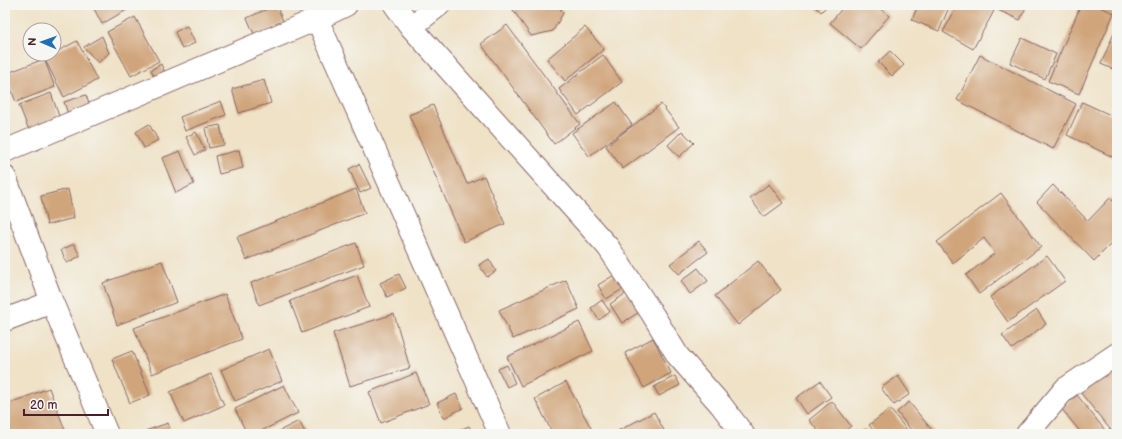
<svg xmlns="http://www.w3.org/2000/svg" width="1122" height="439" viewBox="0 0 1122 439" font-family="'Balsamiq Sans',sans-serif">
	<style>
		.building { fill: #d0a57c }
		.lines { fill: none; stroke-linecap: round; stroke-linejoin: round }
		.minor-casing { stroke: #846362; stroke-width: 24 }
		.minor { stroke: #fff; stroke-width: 22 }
	</style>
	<rect width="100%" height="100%" fill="#f6f6f2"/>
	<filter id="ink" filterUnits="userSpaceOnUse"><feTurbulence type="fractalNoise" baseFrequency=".025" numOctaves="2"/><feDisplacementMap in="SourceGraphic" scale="8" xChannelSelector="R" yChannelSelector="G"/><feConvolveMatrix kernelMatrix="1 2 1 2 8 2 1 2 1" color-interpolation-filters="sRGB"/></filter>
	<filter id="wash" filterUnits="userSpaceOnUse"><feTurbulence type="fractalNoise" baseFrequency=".012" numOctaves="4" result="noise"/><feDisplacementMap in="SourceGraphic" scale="16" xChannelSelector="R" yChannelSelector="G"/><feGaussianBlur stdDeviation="0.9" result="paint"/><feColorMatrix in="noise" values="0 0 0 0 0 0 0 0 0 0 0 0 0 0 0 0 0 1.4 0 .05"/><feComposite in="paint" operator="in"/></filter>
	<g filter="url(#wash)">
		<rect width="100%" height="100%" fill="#efe2c7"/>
		<g id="blocks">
			<path class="building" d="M92,5H135L102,24Z
				M276,5L284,23L255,36L247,18Z
				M515,5H558L563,13L553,31L531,36L511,7Z
				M813,5H828L821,12Z
				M845,5H877L889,16L861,49L830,23Z
				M918,5H950L939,31L912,20Z
				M958,5H983L994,11L973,49L943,32Z
				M1001,5H1027L1020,20L998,10Z
				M1081,5H1095L1114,13L1079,94L1048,81Z
				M135,17L159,61L131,76L107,32Z
				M507,25L580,124L554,144L481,44Z
				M187,26L195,43L182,49L175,32Z
				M1117,26V71L1101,64Z
				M585,27L604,49L565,81L547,59Z
				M102,36L109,53L98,63L84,47Z
				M1022,38L1056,54L1045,79L1010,63Z
				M77,41L97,80L64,97L44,58L51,54H54V53Z
				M890,51L904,65L892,76L878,62Z
				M603,55L622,82L578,115L559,89Z
				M980,55L1076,104L1053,149L957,100Z
				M44,59L55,87L16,102L5,74Z
				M161,64L165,73L155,78L151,70Z
				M5,79L11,93L5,96Z
				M264,80L271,103L239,113L232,89Z
				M51,93L61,122L30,133L19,105Z
				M86,95L90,107L68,114L64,102Z
				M221,101L226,115L185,131L180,117Z
				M616,102L632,125L589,156L572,133Z
				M1082,102L1117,118V159L1067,135Z
				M661,104L679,127L623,169L606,146Z
				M433,105L467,184L484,176L505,224L464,242L409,115Z
				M149,124L158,140L144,148L136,132Z
				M220,125L224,145L209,148L205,128Z
				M682,131L694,143L679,157L668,145Z
				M196,132L205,150L195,155L186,137Z
				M239,150L243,168L219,174L215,156Z
				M180,151L194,184L176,193L162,158Z
				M359,164L371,188L360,193L349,169Z
				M769,184L783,203L764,217L750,198Z
				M1053,185L1088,221L1110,198L1117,205V238L1094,261L1037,202Z
				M68,189L74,218L47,225L41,196Z
				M356,189L365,213L246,260L237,237Z
				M1001,193L1041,247L979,294L966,275L995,253L984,238L953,263L937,242Z
				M699,241L708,252L679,274L670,264Z
				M356,243L364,265L259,305L251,283Z
				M74,244L80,256L67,263L61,250Z
				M1047,256L1065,281L1008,322L990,297Z
				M489,259L496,271L487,277L479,265Z
				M162,261L177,302L117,325L103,283Z
				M758,261L781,290L738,325L715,296Z
				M698,268L708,281L690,294L681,281Z
				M619,272L628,286L606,299L598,285Z
				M399,274L406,288L387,297L380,283Z
				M357,275L369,307L302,333L290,301Z
				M566,280L579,309L513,339L499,310Z
				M631,290L644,309L622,323L610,304Z
				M225,294L242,339L152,374L134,328Z
				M602,300L610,312L599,320L591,308Z
				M1037,310L1046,324L1012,349L1002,335Z
				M394,314L410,368L350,386L333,333Z
				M579,322L593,351L521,386L507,357Z
				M653,338L671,373L644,388L625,353Z
				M269,349L282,381L235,401L221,370Z
				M132,351L150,395L130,403L112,359Z
				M507,365L515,383L507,387L498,369Z
				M1110,368L1117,376V434H1114L1080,392Z
				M416,373L429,404L381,423L369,392Z
				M211,374L224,405L184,423L170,392Z
				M675,376L680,385L659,396L654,387Z
				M898,376L910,394L894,405L881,388Z
				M820,381L831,397L807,414L796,398Z
				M566,382L592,430L584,434H553L535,399Z
				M284,385L298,413L255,434H247L235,409Z
				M49,388L65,430L55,434H5V405Z
				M456,394L463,408L444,418L437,403Z
				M1077,395L1108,434H1082L1061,408Z
				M832,401L851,426L841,434H821L809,420Z
				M909,402L935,434H914L897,412Z
				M890,409L910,434H876L869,425Z
				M654,412L666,434H612Z
				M299,421L306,434H273Z
				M168,423L171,434H146L145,431Z
				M469,426L473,434H450Z
				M865,429L868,434H858Z"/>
		</g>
	</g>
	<g filter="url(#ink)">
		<use href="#blocks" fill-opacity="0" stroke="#846362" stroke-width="1"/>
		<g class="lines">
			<g class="minor-casing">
				<path id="minor" d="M395,5L411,27L608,247L653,315L678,356L721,405L743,434
					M317,19L500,434
					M411,27L439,5
					M5,151L317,19L346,5
					M5,177L52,302L107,434
					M5,320L52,302
					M1027,434L1065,389L1117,354"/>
			</g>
			<use href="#minor" class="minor"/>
		</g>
	</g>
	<rect width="1122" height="439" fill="none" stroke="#f6f6f2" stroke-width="20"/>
	<g transform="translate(42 42) rotate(272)"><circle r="19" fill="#f6f6f2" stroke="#b1a0a2"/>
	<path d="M0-3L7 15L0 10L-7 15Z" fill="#1f6fb2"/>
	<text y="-6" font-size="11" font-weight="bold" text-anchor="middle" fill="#4a1f2b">N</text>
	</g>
	<path d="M24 409v6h84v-6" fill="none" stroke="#4a1f2b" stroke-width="2"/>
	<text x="30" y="409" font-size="12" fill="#4a1f2b" stroke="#f6f6f2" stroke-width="3" paint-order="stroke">20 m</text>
</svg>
